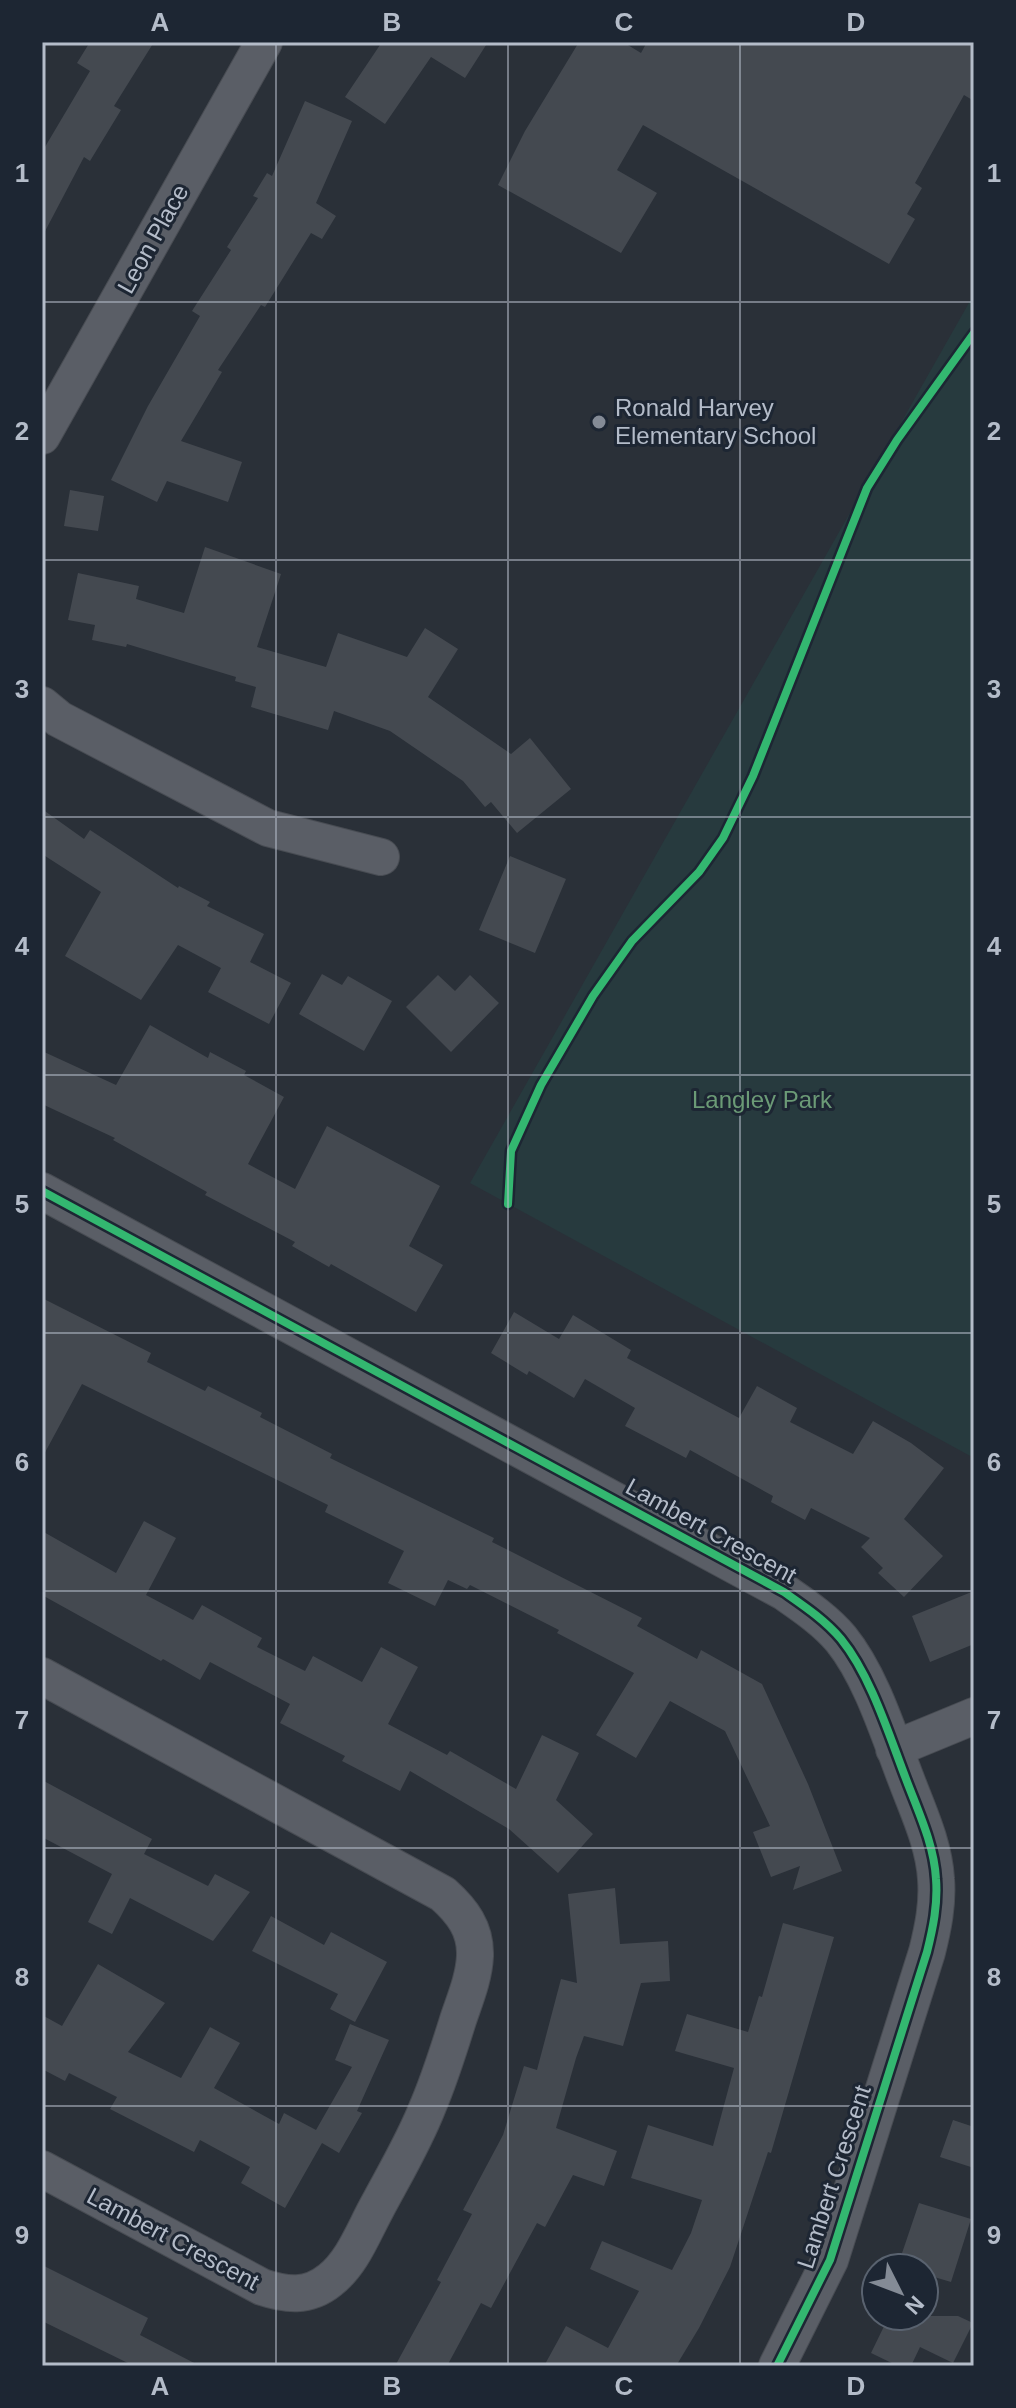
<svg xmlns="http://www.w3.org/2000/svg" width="1016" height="2408" viewBox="0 0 1016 2408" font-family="Helvetica,sans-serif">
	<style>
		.green { fill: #273a3e }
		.building { fill: #444950 }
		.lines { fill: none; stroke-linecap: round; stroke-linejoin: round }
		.street-casing { stroke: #484c53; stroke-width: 38 }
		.street { stroke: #5a5e66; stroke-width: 36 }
		.cycleway-casing { stroke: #1d2633; stroke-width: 13 }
		.cycleway { stroke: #33b770; stroke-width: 8 }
		.grid { fill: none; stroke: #b4bcc9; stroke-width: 2; stroke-opacity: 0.55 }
		.poi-dot { fill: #848b96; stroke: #1d2633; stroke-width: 3 }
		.labels { text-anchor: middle; stroke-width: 6; stroke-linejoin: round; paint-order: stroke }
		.street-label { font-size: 24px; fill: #b4bcc9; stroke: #1d2633 }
		.poi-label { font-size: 24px; fill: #b4bcc9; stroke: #1d2633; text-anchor: start }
		.park-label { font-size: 24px; fill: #6b9a76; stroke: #1d2633 }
		.neatline { fill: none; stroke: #b4bcc9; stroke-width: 3 }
		.grid-label { font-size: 26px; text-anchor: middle; font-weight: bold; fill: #b4bcc9 }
	</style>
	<rect width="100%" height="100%" fill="#2a3038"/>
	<path class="green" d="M974,294V1458L470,1183Z"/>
	<path class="building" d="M90,42H154L114,106L121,110L90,161L84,157L42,237V152L90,71L77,63Z
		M382,42H488L465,78L431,57L385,124L345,97Z
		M579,42H623L641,53L647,42H974V101L964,95L915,183L922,188L907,214L915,219L889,264L643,125L617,170L657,193L621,253L498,185L525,131Z
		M305,101L352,121L316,203L336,216L322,239L311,233L265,307L261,305L218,370L222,372L181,441L242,462L228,502L167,481L157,502L111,480L148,406L200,316L192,311L231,250L227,247L258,198L253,196L267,173L272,176Z
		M70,490L104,496L98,531L64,526Z
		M205,547L281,574L257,647L326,667L338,633L407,657L425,628L458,649L428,697L511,754L530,738L571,789L517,833L491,802L485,807L463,781L390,731L334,711L328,730L251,707L256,687L235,681L236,677L127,644L126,647L92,640L95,625L68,620L78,573L139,586L136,599L184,613Z
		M42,809L84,839L90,830L178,888L179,886L210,902L207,906L264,934L250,962L291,983L269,1024L208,992L221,968L178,945L141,1000L65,956L101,892L42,854Z
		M510,856L566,879L535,953L479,930Z
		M322,974L342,985L348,976L392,1001L364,1051L299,1014Z
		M438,975L455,991L470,975L499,1003L451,1052L406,1007Z
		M150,1025L208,1058L210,1052L246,1071L244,1075L284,1097L248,1164L295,1189L327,1126L440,1186L409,1246L443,1265L416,1312L331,1264L329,1267L292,1246L295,1242L205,1195L207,1192L113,1140L115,1138L42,1104V1051L116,1085Z
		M42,1298L151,1353L147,1362L205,1391L208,1386L262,1413L260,1417L332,1454L330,1458L494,1538L492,1542L642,1618L637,1626L697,1659L701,1650L762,1684L808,1784L842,1871L793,1890L800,1866L771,1877L753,1832L770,1826L725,1731L670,1701L636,1758L596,1735L634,1673L557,1633L559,1630L470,1585L467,1589L448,1580L435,1606L388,1583L404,1551L325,1512L328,1505L82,1384L42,1458Z
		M514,1312L559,1339L573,1315L631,1350L627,1358L739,1418L757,1386L797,1408L790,1422L853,1454L873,1421L911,1443L944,1468L904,1519L943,1556L904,1597L878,1573L883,1568L861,1547L870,1538L811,1508L805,1520L771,1502L773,1496L690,1450L686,1458L625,1426L635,1408L585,1379L574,1398L529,1371L527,1375L491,1353Z
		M144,1521L176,1538L146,1595L193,1620L202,1605L262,1638L257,1647L305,1671L313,1656L362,1682L381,1647L418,1667L388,1724L447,1755L450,1751L516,1789L542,1735L579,1753L556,1800L593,1834L558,1873L509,1829L410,1771L400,1791L342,1761L345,1756L280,1723L290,1704L210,1662L200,1680L163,1659L161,1661L42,1595V1531L116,1573Z
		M974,1591V1644L930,1662L912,1616Z
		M42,1780L152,1839L144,1854L208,1886L215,1874L250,1892L213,1941L130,1898L112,1934L88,1922L112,1874L42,1837Z
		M615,1888L620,1944L668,1941L670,1981L641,1983L623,2046L584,2036L576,2058L556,2128L617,2151L604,2186L573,2175L545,2227L537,2223L491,2308L481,2303L447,2366H395L441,2282L437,2280L472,2214L463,2210L503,2135L524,2066L537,2070L561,1979L577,1983L568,1894Z
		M271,1916L324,1945L331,1932L387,1962L355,2022L330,2009L338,1994L252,1951Z
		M783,1923L834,1937L771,2153L768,2152L730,2267L699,2328L676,2366H544L566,2326L608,2348L639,2291L590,2269L602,2241L672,2270L691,2233L702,2200L631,2178L648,2125L713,2146L734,2068L675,2051L687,2014L748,2032L759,1996L762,1997Z
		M98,1964L165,2003L128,2052L181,2078L210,2027L240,2043L214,2088L279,2124L284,2113L316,2130L352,2067L335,2060L350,2024L389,2040L357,2111L362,2113L339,2153L322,2143L285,2208L241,2183L250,2167L200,2140L194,2152L110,2109L117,2097L69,2073L65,2081L42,2069V2015L62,2026Z
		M953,2120L974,2127V2168L940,2157Z
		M919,2203L971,2219L951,2282L924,2274V2268L898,2265Z
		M42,2265L148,2318L140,2335L200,2366H134L42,2321Z
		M889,2316H958L973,2323L953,2363L920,2347L911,2366H898L871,2353Z"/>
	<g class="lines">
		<g class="street-casing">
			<path id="street" d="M42,436L264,42
				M42,705L59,719L268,828L381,857
				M42,1191L784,1592C804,1606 825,1620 841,1639C871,1676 889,1735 906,1779C918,1811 934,1844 936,1879C938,1904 933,1928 927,1952L830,2260L777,2366
				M42,1676L443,1894C462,1911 476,1929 475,1956C474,1978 465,1999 458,2020C449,2049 440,2078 428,2106C414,2142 394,2175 376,2209C363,2233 352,2263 330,2280C308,2298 286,2295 262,2287L42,2169
				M894,1749L974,1716"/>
		</g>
		<use href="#street" class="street"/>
		<g class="cycleway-casing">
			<path id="cycleway" d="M42,1191L784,1592C804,1606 825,1620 841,1639C871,1676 889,1735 906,1779C918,1811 934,1844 936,1879C938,1904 933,1928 927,1952L830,2260L777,2366
				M508,1204L511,1151L541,1085L593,996L632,941L699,872L723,838L753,776L867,488L897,440L974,333"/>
		</g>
		<use href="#cycleway" class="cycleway"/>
	</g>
	<path class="grid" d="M276,42V2366M508,42V2366M740,42V2366M42,302H974M42,560H974M42,817H974M42,1075H974M42,1333H974M42,1591H974M42,1848H974M42,2106H974"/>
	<circle class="poi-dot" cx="599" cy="422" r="8"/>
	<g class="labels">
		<g class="street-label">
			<text transform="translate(153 239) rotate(-61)" y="8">Leon Place</text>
			<text transform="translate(711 1531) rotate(29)" y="8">Lambert Crescent</text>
			<text transform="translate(834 2177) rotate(-72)" y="8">Lambert Crescent</text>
			<text transform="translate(173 2239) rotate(28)" y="8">Lambert Crescent</text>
		</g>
		<g class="poi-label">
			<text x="615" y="416">Ronald Harvey<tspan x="615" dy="28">Elementary School</tspan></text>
		</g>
		<g class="park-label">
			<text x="762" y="1108">Langley Park</text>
		</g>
	</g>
	<rect width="1016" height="2408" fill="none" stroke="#1d2633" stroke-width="88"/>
	<g transform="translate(900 2292) rotate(132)"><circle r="38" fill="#1d2633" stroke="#59626f" stroke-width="2"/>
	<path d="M0-6L14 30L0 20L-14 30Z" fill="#848b96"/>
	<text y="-12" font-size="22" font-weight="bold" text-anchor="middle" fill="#b4bcc9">N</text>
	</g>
	<rect x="44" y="44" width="928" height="2320" class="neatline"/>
	<g class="grid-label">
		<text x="160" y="31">A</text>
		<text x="392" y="31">B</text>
		<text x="624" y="31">C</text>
		<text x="856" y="31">D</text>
		<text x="22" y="182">1</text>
		<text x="994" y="182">1</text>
		<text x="22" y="440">2</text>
		<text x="994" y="440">2</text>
		<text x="22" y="698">3</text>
		<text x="994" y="698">3</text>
		<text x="22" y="955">4</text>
		<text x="994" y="955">4</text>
		<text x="22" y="1213">5</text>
		<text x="994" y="1213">5</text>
		<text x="22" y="1471">6</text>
		<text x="994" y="1471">6</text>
		<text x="22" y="1729">7</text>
		<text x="994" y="1729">7</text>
		<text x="22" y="1986">8</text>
		<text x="994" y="1986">8</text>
		<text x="22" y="2244">9</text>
		<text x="994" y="2244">9</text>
		<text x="160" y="2395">A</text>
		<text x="392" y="2395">B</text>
		<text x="624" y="2395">C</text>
		<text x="856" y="2395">D</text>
	</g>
</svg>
